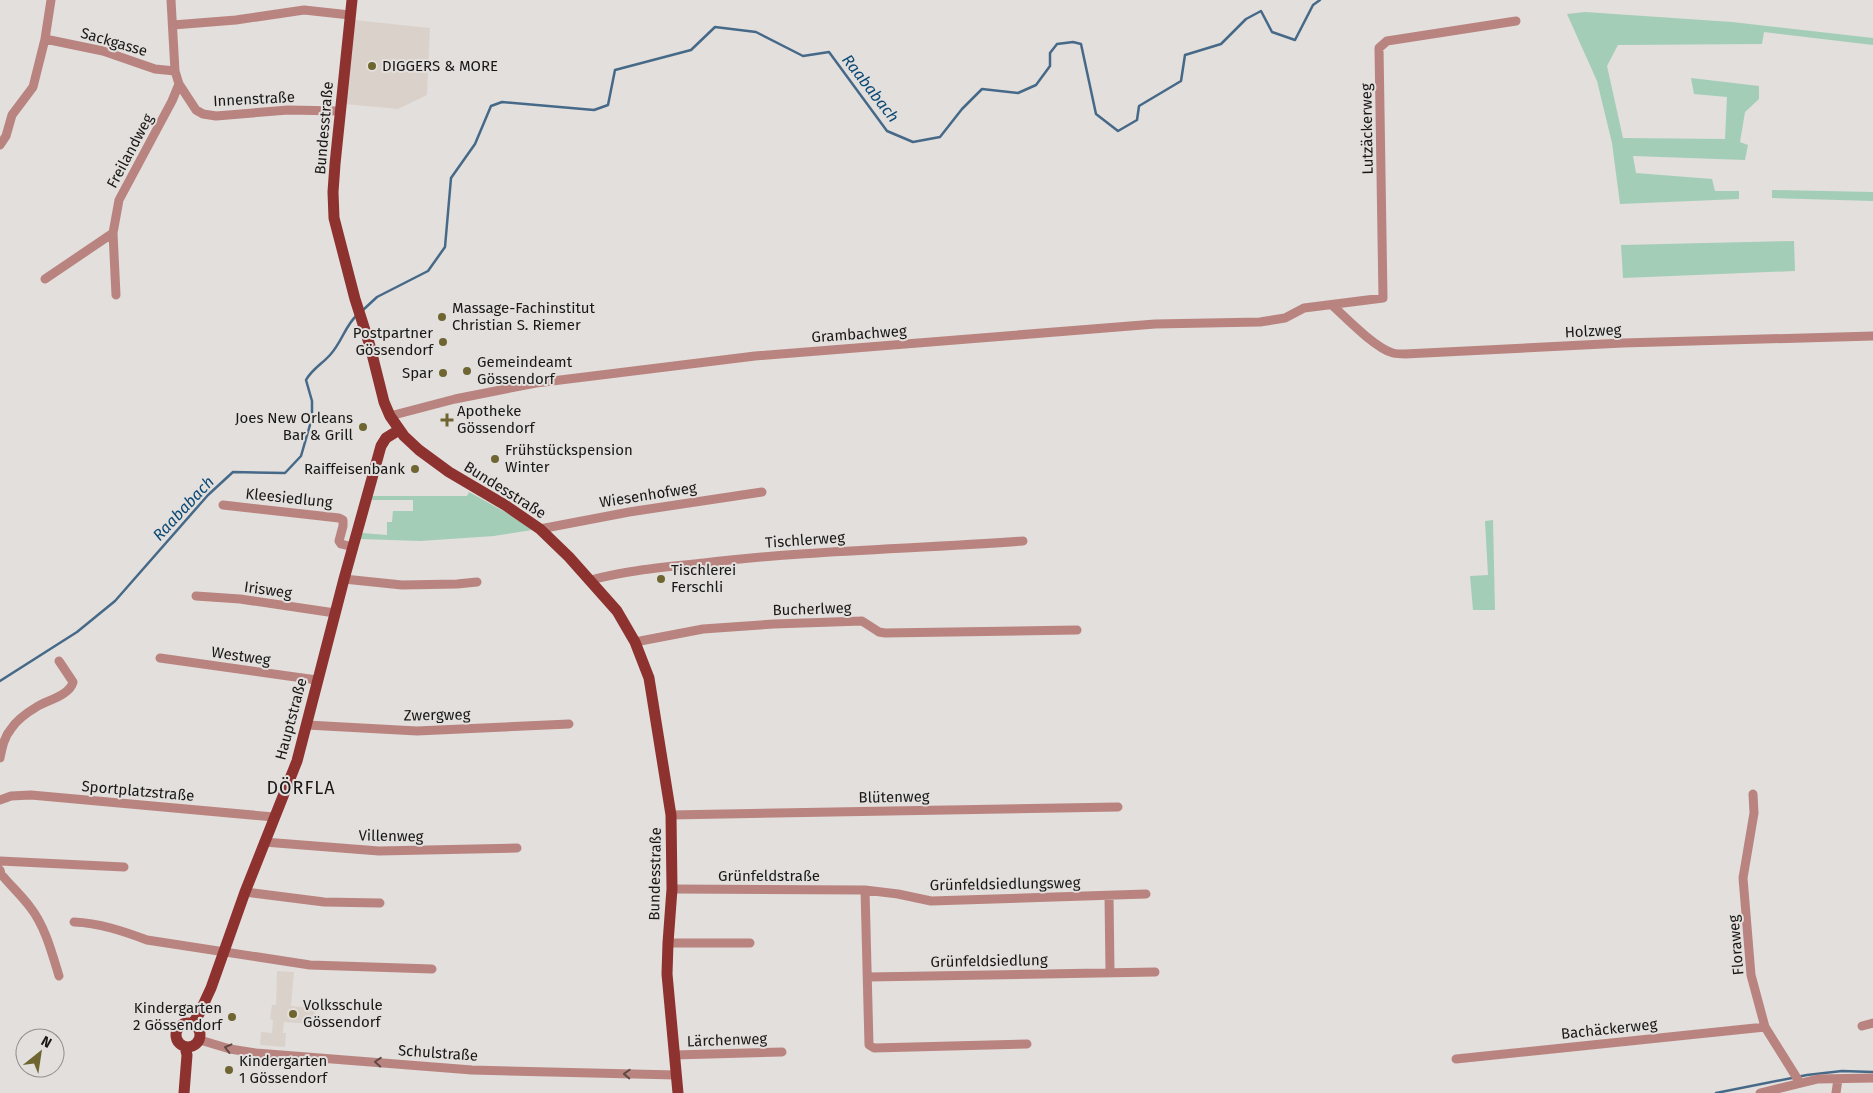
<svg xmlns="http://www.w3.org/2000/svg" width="1873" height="1093" viewBox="0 0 1873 1093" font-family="'Fira Sans',sans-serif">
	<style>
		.built { fill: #dad2ca }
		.green { fill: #a4cdb7 }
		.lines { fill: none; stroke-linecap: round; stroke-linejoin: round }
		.stream { stroke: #466988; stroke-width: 2.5 }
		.minor { stroke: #b9847f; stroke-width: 9 }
		.major { stroke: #8e3230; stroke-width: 11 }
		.oneway { stroke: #614946 }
		.poi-dot { fill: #6e6531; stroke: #e2dfdd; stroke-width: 2 }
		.labels { text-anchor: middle; stroke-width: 4; stroke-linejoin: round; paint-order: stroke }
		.street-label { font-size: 15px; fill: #191817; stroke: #e2dfdd }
		.poi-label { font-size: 15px; fill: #191817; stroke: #e2dfdd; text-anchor: start }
		.water-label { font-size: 16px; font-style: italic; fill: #0d4a75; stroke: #e2dfdd }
		.quarter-label { font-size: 18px; letter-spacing: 1px; fill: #191817; stroke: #e2dfdd }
	</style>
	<rect width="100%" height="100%" fill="#e2dfdd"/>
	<path class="built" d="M354,20L430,28L427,95L398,109L344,104Z
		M277,971L294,972L291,1006L315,1008L314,1024L284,1022L283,1033H286L285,1047L260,1045L261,1032L272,1033L273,1020L270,1019L272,1005H276Z"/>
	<path class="green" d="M1585,12L1732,22L1873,38V45L1764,32L1762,44L1618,45L1607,66L1623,138L1725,139L1727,97L1694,94L1691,78L1759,86V99L1745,112L1740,142L1748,145L1745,160L1633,156L1636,173L1712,179L1715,191H1739V199L1620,204L1612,143L1597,81L1567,14Z
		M1772,190L1873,192V201L1772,198Z
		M1794,241L1795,271L1623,278L1621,245Z
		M469,492L514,517L532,530L494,536L420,541L360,539L362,533L387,535V522H392L393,511H413V500H371L372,496H467Z
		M1493,520L1495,610H1473L1470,576L1488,575L1485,521Z"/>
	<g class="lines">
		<path class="stream" d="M363,310L377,297L428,271L445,247L451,178L475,144L491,106L502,102L594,110L608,105L615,70L691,50L715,27L756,32L803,56L829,52L887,131L913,142L940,137L962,109L982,89L1018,93L1036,85L1050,66V53L1057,44L1073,42L1081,44L1096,114L1118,131L1137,120L1139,106L1181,81L1185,55L1221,44L1246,19L1261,11L1272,32L1295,40L1313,5L1320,0
			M0,681L77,632L115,601L208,495L233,472L285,473L301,456L312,418V401L306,380C312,369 322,364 330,355C342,342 345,326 357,315
			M1716,1093L1807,1075L1842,1071L1873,1072"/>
		<path class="minor" d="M171,0L175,71L179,84L196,110L203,114L216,116L288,110L340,111
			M173,25L236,20L304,10L350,15
			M45,39L51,0
			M0,145L6,136L12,115L33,87L45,39L103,51L155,69L175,71
			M45,279L113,233
			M116,295L113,233L119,200L172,101L179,84
			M1332,305C1346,318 1375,348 1393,353C1397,354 1401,354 1405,354L1623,343L1873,336
			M390,416L455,399L536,383L755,356L1155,324L1260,322L1285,318L1304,308L1383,298L1379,48L1387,41L1516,21
			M223,505L339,518L343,520V526L339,541L341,544L353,547
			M540,529L629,512L762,492
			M344,579L402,585L457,584L477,582
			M591,580C627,570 667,567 704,563C810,550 916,549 1023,541
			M196,596L240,599L335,613
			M635,642L703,629L774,624L862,621L879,632L885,633L1077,630
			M160,658L317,680
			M307,725L417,731L569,724
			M0,758C2,748 4,737 11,729C17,719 28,712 38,706C48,700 70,695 73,682L59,661
			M1753,794L1754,813L1743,878L1751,975L1765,1027L1800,1083
			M0,800L11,796L31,795L274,817
			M671,815L1118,807
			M264,842L379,851L517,848
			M0,861L124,867
			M0,870L1,874C10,885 21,895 30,907C45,926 52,953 59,976
			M672,889L865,890L898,894L931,901L1146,894
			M865,890L869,1045L874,1048L1027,1044
			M245,892L324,902L380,903
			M1109,896L1110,972
			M74,922C99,923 123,931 147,940L310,965L432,969
			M668,943H750
			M868,977L1155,972
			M1862,1026L1873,1023
			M200,1040L230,1049L256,1053L472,1070L676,1075
			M674,1055L782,1052
			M1456,1059L1765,1027
			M1760,1093L1818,1079L1873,1078
			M1836,1093L1838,1079"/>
		<path class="major" d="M352,0L335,164L333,192L334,218L355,299L370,346L384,402L390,416L404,436L419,450L449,472L505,505L540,529L569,557L617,611L635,642L649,678L671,815L672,889L668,943L667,974L678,1093
			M176 1035a12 12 0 1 1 24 0a12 12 0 1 1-24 0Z
			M193,1023L199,1014L211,988L245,892L297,761L344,579L381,446L386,438L399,430
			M184,1093L187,1055L185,1047"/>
	</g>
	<defs><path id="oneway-chevron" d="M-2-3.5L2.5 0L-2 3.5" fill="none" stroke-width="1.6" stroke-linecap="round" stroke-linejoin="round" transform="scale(1.25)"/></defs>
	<g class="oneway">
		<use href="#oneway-chevron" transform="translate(228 1048) rotate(-166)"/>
		<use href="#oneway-chevron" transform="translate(378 1062) rotate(-176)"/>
		<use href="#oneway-chevron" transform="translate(627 1074) rotate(-178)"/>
	</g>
	<g class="poi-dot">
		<circle cx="372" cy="66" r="5"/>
		<circle cx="442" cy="317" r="5"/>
		<circle cx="443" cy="342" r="5"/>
		<circle cx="467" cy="371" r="5"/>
		<circle cx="443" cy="373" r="5"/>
		<path d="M444.5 412.5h5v5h5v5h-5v5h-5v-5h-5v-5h5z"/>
		<circle cx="363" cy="427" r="5"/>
		<circle cx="495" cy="459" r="5"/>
		<circle cx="415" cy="469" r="5"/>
		<circle cx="661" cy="579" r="5"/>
		<circle cx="293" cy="1014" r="5"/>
		<circle cx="232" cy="1017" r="5"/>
		<circle cx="229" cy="1070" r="5"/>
	</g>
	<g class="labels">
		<g class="street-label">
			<text transform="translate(114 42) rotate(16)" y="5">Sackgasse</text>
			<text transform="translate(254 99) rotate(-3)" y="5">Innenstraße</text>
			<text transform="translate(324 128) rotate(-85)" y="5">Bundesstraße</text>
			<text transform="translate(1367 129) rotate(-91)" y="5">Lutzäckerweg</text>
			<text transform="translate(130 151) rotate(-62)" y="5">Freilandweg</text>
			<text transform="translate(1593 331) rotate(-3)" y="5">Holzweg</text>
			<text transform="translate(859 334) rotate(-4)" y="5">Grambachweg</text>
			<text transform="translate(505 490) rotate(32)" y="5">Bundesstraße</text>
			<text transform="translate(648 495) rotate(-9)" y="5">Wiesenhofweg</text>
			<text transform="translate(289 498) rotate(6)" y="5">Kleesiedlung</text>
			<text transform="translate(805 540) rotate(-4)" y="5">Tischlerweg</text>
			<text transform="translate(268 590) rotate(8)" y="5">Irisweg</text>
			<text transform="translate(812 609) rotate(-2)" y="5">Bucherlweg</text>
			<text transform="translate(241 656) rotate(8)" y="5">Westweg</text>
			<text transform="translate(437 715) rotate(-1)" y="5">Zwergweg</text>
			<text transform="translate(291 719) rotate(-75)" y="5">Hauptstraße</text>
			<text transform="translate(138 791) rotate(5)" y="5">Sportplatzstraße</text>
			<text transform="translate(894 797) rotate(-1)" y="5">Blütenweg</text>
			<text transform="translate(391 836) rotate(1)" y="5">Villenweg</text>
			<text transform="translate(655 874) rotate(-89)" y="5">Bundesstraße</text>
			<text x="769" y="881">Grünfeldstraße</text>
			<text transform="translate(1005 884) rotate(-1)" y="5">Grünfeldsiedlungsweg</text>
			<text transform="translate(1736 945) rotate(-95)" y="5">Floraweg</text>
			<text transform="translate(989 961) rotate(-1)" y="5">Grünfeldsiedlung</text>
			<text transform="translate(1609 1029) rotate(-6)" y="5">Bachäckerweg</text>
			<text transform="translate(727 1040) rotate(-2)" y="5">Lärchenweg</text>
			<text transform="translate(438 1053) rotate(4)" y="5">Schulstraße</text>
		</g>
		<g class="poi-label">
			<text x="382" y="71">DIGGERS &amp; MORE</text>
			<text x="452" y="313">Massage-Fachinstitut<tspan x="452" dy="17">Christian S. Riemer</tspan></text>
			<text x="433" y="338" text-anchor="end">Postpartner<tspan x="433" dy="17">Gössendorf</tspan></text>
			<text x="477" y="367">Gemeindeamt<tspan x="477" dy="17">Gössendorf</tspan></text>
			<text x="433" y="378" text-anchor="end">Spar</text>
			<text x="457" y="416">Apotheke<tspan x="457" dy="17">Gössendorf</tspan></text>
			<text x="353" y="423" text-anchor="end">Joes New Orleans<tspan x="353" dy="17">Bar &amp; Grill</tspan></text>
			<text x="505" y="455">Frühstückspension<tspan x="505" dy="17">Winter</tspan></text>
			<text x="405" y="474" text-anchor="end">Raiffeisenbank</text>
			<text x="671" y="575">Tischlerei<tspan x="671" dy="17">Ferschli</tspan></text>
			<text x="303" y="1010">Volksschule<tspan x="303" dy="17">Gössendorf</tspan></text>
			<text x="222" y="1013" text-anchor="end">Kindergarten<tspan x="222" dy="17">2 Gössendorf</tspan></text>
			<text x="239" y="1066">Kindergarten<tspan x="239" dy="17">1 Gössendorf</tspan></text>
		</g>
		<g class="water-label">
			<text transform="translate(871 88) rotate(52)" y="6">Raababach</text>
			<text transform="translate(183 508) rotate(-47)" y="6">Raababach</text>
		</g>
		<g class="quarter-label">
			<text x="301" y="794">DÖRFLA</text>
		</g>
	</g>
	<g transform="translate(40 1053) rotate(30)"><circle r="24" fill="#e2dfdd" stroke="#928f8e"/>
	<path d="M0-4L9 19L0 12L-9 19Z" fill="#6e6531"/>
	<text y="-8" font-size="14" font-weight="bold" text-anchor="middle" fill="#191817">N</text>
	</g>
</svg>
